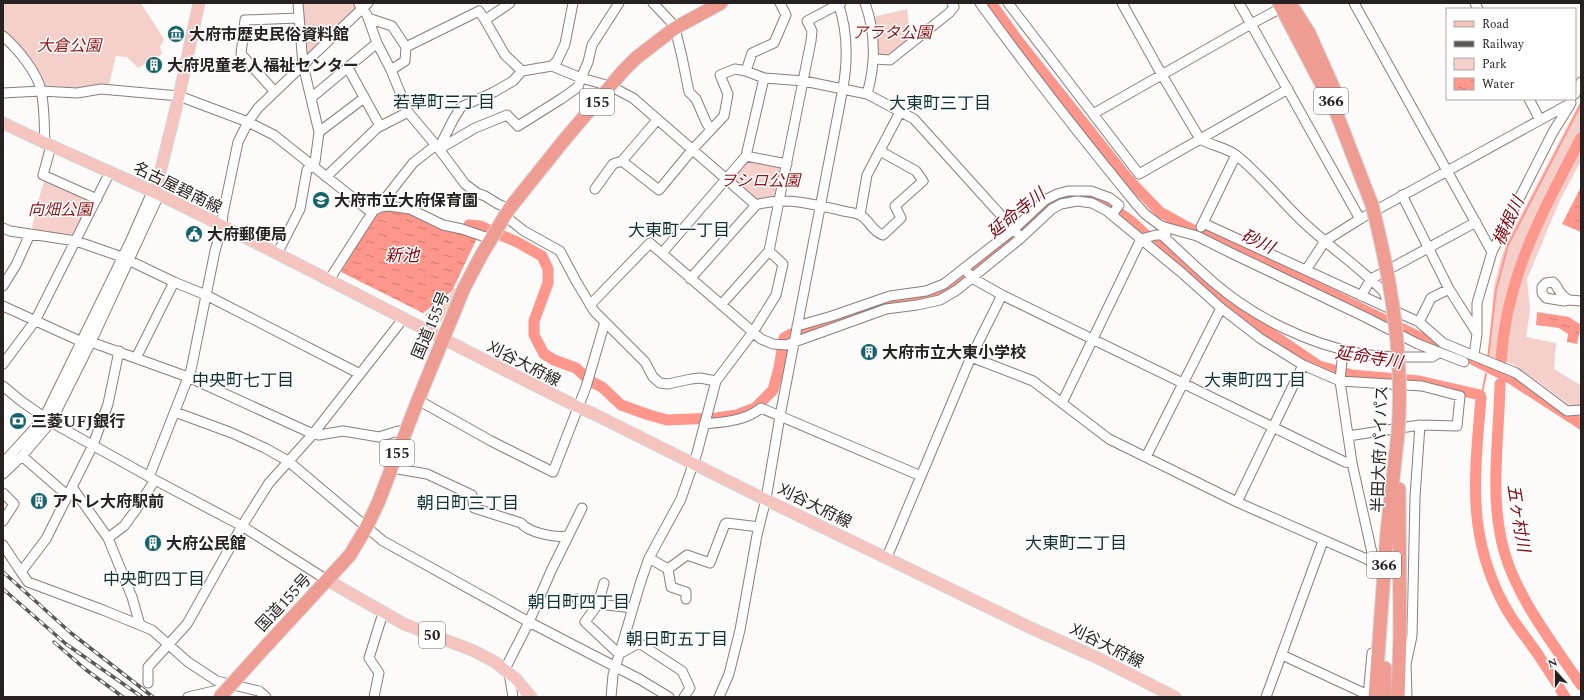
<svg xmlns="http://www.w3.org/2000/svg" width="1584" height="700" viewBox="0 0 1584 700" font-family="Spectral,'Noto Sans JP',serif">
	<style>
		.green { fill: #f5cfca }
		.water { fill: url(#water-ripples) }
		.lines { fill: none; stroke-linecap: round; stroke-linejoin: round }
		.stream { stroke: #fe968b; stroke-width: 2 }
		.river { stroke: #fe968b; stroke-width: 11 }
		.minor-casing { stroke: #8b7d7b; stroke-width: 11 }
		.major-casing { stroke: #d8d7d7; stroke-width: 13 }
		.highway-casing { stroke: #d8d7d7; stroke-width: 15 }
		.minor { stroke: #fff; stroke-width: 9 }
		.major { stroke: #f5c4be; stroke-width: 11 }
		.highway { stroke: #ef9d93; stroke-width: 13 }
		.rail-casing { stroke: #5b5756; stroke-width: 3.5 }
		.rail { stroke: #fff; stroke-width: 2; stroke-dasharray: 6; stroke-linecap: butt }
		.highway-bridge-casing { stroke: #d8d7d7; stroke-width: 15; stroke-linecap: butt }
		.highway-bridge { stroke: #ef9d93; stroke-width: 13 }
		.labels { text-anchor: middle; stroke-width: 3; stroke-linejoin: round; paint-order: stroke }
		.shield { fill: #fff; stroke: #686464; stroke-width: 1 }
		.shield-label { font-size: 15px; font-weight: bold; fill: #272221 }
		.park-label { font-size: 16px; font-style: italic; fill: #8f1416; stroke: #fff }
		.poi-label { font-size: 16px; font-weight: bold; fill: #272221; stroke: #fff; text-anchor: start }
		.street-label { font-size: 16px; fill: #272221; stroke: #fff }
		.neighbourhood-label { font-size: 17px; fill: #0f3236; stroke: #fff }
		.water-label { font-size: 17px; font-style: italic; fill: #85030c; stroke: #fff }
	</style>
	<defs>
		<pattern id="water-ripples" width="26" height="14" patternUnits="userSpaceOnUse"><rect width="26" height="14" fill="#fe968b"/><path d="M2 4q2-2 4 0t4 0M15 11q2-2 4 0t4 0" fill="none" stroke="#ce7a71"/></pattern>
	</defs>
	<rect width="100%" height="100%" fill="#fdfafa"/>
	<path class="green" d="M3,3H142V5L164,39L160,47L162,54L138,68L127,57L116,56L108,88H45L3,34Z
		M301,3H356L359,7L309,55L307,54Z
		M907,9L911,40L890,57H878L873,17Z
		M1581,100V161L1560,200L1527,279L1530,310L1526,337L1556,343L1554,369L1580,385L1581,404L1575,409L1541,384L1512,364L1488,356L1494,286L1501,258L1511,234Z
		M748,159L784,166L777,198L757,203L730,178Z
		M46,178L91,199L75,234L69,235L37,231L34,230L32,226L42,187Z
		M454,288L457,289L441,322L424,315L450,295Z"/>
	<path class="water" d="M1581,187V232L1562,224Z
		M396,208L477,238L452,291L423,313L341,272L376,214L385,209Z
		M1537,312L1569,317L1581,325L1577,344L1567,342L1568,334L1559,328L1536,325Z"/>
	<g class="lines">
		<path class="stream" d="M1488,358L1496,290L1508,245L1581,104
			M1481,398L1486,374"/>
		<path class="river" d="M991,3L1019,42L1128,179L1160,212L1189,228L1270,264L1415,335L1451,350
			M466,234L469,225L480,226L517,242L542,256L548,269V283L534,321V335L544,354L554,360L576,368L590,381L602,387L621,405L649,415L667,420L716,418L737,415L755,408L773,390L779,368L784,338L791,334L836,322L880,304L921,298L946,289L1006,244L1034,217L1054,201L1075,195H1086L1100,199L1132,222L1191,276L1233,308L1319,366L1352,375L1419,381L1480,395L1481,398C1475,473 1466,533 1503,603C1512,621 1526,637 1537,653C1547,668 1556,682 1565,697
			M1474,360L1510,378L1581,424
			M1501,361C1506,276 1543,211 1581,138
			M1500,384C1499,439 1489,497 1504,551C1517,598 1554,645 1581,685"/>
		<g class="minor-casing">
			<path id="minor" d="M653,3L670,21L675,28L682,57L689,92L696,99L706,122L711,130
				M865,3C876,34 876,63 867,94L914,119L1017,233
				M980,3C1030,72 1082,138 1136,204L1145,214L1161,226L1197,236L1231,253L1365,317L1418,344L1464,362
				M1008,3L1139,174L1288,89
				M1122,3L1162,75L1200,139C1212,146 1225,147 1236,155C1260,174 1279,199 1301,220C1327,245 1358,266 1384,292L1387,301
				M1354,3L1492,252
				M1475,3L1478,9
				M359,4L367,15L377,43L391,70L408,112L439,149L465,184L477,193L485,196L498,204L509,209
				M1285,6L1251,24L1360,219
				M368,18L392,26L406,47
				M485,20L505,55L522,71
				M3,36C17,48 38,73 41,91C45,108 44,127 45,144
				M875,59L890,60L949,13L954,7L952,3
				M552,66L581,78L588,62L592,45L619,3
				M348,68L380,126
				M391,70L405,61L406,47L479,11L485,20L510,3
				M746,71L752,53L774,43L786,15L780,3
				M275,92L241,54L245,20L298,18
				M3,93L41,91L77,93L101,89L179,96L248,122L274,135L372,213
				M1575,94L1581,82
				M311,98L377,43
				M1529,99L1540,120
				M1093,114L1251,24L1239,3
				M319,132L364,98
				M51,146L43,175L97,199
				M439,148L453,120L461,107L494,92L513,81L522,71L552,66L557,61L565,44L573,3
				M439,149L475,128L507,115L518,126L561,99L578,87L581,78L610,86L633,98L756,205
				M746,156L787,164
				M622,161L659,190L692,150L724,116L728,94L720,75L735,69L746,71L764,78L804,81L867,94
				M326,177L377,128L408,112
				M595,189L613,164L622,161L657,120
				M1402,195L1449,289L1477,333
				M381,207L384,200L413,163L436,145
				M860,215L867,175L900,112
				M505,216L524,231L560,251L576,281L594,311L645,362L653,377L660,383L668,384L691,379L700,378L716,381
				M1203,223L1419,322L1443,343L1516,373L1567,411L1581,410
				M1201,227L1236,155
				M3,228L10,231L76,241L122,257L174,282
				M1162,235C1179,251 1196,267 1213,282C1255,318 1308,344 1362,354C1384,358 1409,357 1432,357L1439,353
				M662,253L746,156L764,78
				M277,254L300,209L307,170L315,162L319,132L303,65L298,3
				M964,268L972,278L1002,295L1324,452L1345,462L1352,463
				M1306,270L1325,241L1360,219L1571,103
				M690,279L756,205C785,196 810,204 839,210C845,212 854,212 860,215C870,220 871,231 883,235L901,218L895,206L923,181L916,171L880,151
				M329,280L372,213L374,210L381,207L389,206L410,209L443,225L462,229L491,239
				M3,286L16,265L30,234
				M1361,296L1371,279L1476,222
				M1569,300C1557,293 1561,290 1553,282L1546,283L1542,287V293L1546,298L1564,301L1569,300L1581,301
				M590,305L650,243L761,339L773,344L786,345L886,309L917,305L940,300L957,290L1021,238L1052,209L1061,204L1077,201L1092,203L1107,211L1182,273L1221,308L1261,339L1303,365L1340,381L1343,350
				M721,305L769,251L811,41L812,31L807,21L841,3
				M3,306L82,342H91L188,377L313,434L319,435L343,431L379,437L398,431H406
				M1419,322L1431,298L1449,289
				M797,326L832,316L890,296L926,291L944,284L1014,229L1045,200L1057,194L1068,191H1091L1110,198L1119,205L1112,215
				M119,351L108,404L93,445L46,539L21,572L28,582L103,610L152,630L188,662L217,681L259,691L266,697
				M1474,355L1477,334V303L1492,252L1553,132L1570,105
				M971,357L1033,381L1109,439L1237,502L1378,564
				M136,358L174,282L206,295L360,374
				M3,364L35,321L110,172
				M3,386L21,401L51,422L155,480L242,526L327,580
				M418,400L491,441L553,472L586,387L605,322
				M1062,403L1141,239L1156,235H1166
				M175,412L232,433L265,448L288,461L383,541L529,622L641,680L669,697
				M704,424C725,422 745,421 761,408L921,476
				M1348,436L1420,425L1457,426L1460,396L1422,386L1340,381L1352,463L1372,553L1368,560
				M22,456L68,496
				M1146,457L1221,308
				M3,463L44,418L130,242L152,192
				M392,468L427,474L472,495L474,508L521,523C529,533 556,538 568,536
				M3,474L22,456L51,422L91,342L159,195
				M149,477L191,370L215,251L222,226L223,214L238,142L248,122L258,108L368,3
				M72,487L108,538L132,597L140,625
				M3,493L14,504L3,521
				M1237,502L1303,365
				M108,538L124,526L135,511L155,480
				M3,545L21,572
				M887,557L971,357L1002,295
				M649,558L668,569L671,587L686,592V599
				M668,569L687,555L710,563L725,524L727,523L759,527
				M604,583L598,604L585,622L619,654L639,643L682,671L690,688L684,697
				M577,599L598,604L633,608
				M1282,655L1368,695
				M505,669L529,622L551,571L582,508
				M509,673L513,697
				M148,683V667L187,624L242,526L269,483L313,434L403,319
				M188,697L218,690L225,683
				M374,697L379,673L369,658L383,613
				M611,697L613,675L641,581L649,558L681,499L697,453L716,381L753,332L776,295L783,264L769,251
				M719,697L729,674L740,630L757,535L766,499L780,416L843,88C848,59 848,31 838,3
				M1266,697L1323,541
				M1368,697L1372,653
				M1407,697L1406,664L1412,636L1415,497L1420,425"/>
		</g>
		<g class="major-casing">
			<path id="major" d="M3,123C58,150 115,173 170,200C307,267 441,339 578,407L594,414L756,495L1031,628L1100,659L1175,697
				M155,193L179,96L199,3
				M327,580L404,624L474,651L495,662L516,679L531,697"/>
		</g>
		<g class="highway-casing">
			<path id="highway" d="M1279,3L1336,112L1372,205
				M1290,3L1309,33L1338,98
				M267,645L350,555L366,528L378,503L418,400L464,288L482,254L509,209L565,139L623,71L636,58L675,28L721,3
				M1375,697L1387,532L1398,433
				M1385,697V668
				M1398,697L1400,635L1399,489"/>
		</g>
		<use href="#minor" class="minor"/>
		<use href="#major" class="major"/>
		<use href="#highway" class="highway"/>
		<g class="rail-casing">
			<path id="rail" d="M3,572L71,633L153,697
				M3,589L66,644L142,697
				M54,642L85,669L123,697"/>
		</g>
		<use href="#rail" class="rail"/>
		<g class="highway-bridge-casing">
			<path id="highway-bridge" d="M1372,205C1391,279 1404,356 1398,433
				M220,697L267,645"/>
		</g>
		<use href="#highway-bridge" class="highway-bridge"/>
	</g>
	<defs>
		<g id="museum-disc" transform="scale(0.9)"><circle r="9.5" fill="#14626b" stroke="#fff"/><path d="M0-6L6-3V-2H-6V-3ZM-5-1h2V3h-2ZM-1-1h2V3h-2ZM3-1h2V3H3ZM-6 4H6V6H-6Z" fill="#fff"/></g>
		<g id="building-disc" transform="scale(0.9)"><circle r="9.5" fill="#14626b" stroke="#fff"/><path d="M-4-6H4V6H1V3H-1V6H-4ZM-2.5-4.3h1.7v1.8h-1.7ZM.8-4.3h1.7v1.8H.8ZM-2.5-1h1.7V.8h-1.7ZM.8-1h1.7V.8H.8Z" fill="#fff"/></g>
		<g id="school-disc" transform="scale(0.9)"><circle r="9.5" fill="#14626b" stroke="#fff"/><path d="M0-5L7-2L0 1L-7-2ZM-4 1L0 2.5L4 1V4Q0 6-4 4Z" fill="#fff"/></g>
		<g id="civic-disc" transform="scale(0.9)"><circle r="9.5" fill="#14626b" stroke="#fff"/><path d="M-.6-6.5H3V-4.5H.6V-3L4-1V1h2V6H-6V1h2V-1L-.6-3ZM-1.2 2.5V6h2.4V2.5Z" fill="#fff"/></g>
		<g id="bank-disc" transform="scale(0.9)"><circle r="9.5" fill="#14626b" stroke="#fff"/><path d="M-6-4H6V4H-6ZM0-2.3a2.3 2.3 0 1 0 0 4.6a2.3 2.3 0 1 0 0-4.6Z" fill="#fff"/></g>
	</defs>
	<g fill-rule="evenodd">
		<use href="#museum-disc" x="176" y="34"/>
		<use href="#building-disc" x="154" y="65"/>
		<use href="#school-disc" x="321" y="200"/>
		<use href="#civic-disc" x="194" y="234"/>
		<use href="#building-disc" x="869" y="352"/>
		<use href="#bank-disc" x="18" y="421"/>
		<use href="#building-disc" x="39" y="501"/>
		<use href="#building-disc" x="153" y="543"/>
	</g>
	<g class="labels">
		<g class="shield">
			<rect x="1314" y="88" width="34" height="26" rx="3"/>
			<rect x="580" y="89" width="34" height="26" rx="3"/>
			<rect x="380" y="440" width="34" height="26" rx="3"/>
			<rect x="1367" y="552" width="34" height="26" rx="3"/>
			<rect x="419" y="622" width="26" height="26" rx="3"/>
		</g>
		<g class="shield-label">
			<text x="1331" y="106">366</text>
			<text x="597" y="107">155</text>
			<text x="397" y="458">155</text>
			<text x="1384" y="570">366</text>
			<text x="432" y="640">50</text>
		</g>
		<g class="park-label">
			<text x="892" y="38">アラタ公園</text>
			<text x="69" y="51">大倉公園</text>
			<text x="760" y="186">ヲシロ公園</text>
			<text x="60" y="215">向畑公園</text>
		</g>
		<g class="poi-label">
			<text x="189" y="40">大府市歴史民俗資料館</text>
			<text x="167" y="71">大府児童老人福祉センター</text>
			<text x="334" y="206">大府市立大府保育園</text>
			<text x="207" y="240">大府郵便局</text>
			<text x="882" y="358">大府市立大東小学校</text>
			<text x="31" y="427">三菱UFJ銀行</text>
			<text x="52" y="507">アトレ大府駅前</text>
			<text x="166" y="549">大府公民館</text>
		</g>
		<g class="street-label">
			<text transform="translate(178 187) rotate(26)" y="6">名古屋碧南線</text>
			<text transform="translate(430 325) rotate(-67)" y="6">国道155号</text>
			<text transform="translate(524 363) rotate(27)" y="6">刈谷大府線</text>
			<text transform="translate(1379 449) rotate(-88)" y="6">半田大府パイパス</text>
			<text transform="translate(815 505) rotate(26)" y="6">刈谷大府線</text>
			<text transform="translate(283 602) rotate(-47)" y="6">国道155号</text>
			<text transform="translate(1107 645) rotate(26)" y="6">刈谷大府線</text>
		</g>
		<g class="neighbourhood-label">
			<text x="444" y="108">若草町三丁目</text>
			<text x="940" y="109">大東町三丁目</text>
			<text x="679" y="236">大東町一丁目</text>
			<text x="243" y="386">中央町七丁目</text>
			<text x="1255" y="386">大東町四丁目</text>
			<text x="468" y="509">朝日町三丁目</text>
			<text x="1076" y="549">大東町二丁目</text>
			<text x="154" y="585">中央町四丁目</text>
			<text x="579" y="608">朝日町四丁目</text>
			<text x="677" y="645">朝日町五丁目</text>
		</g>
		<g class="water-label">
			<text transform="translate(1016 213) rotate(-39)" y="6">延命寺川</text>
			<text transform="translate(1508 221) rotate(-65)" y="6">横根川</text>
			<text transform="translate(1258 241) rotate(25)" y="6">砂川</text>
			<text x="402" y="261">新池</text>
			<text transform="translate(1369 357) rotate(9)" y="6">延命寺川</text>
			<text transform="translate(1519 518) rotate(81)" y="6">五ヶ村川</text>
		</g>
	</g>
	<rect width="1584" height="700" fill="none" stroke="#272221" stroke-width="8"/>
	<rect x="1446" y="8" width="130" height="92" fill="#ffffff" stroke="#a9a7a6"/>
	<rect x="1454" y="21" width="20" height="6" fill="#f5c4be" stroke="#a9a7a6"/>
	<text x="1482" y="28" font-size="12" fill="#272221">Road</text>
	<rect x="1454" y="41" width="20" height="6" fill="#5b5756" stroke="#a9a7a6"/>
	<text x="1482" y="48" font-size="12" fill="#272221">Railway</text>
	<rect x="1454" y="58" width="20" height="12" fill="#f5cfca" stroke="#a9a7a6"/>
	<text x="1482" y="68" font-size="12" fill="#272221">Park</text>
	<rect x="1454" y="78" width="20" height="12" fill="url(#water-ripples)" stroke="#a9a7a6"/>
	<text x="1482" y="88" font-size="12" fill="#272221">Water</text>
	<g transform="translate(1556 672) rotate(339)" stroke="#ffffff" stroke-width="3" paint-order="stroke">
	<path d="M0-3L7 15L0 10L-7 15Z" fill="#272221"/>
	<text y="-6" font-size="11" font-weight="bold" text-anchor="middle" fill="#272221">N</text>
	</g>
</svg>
